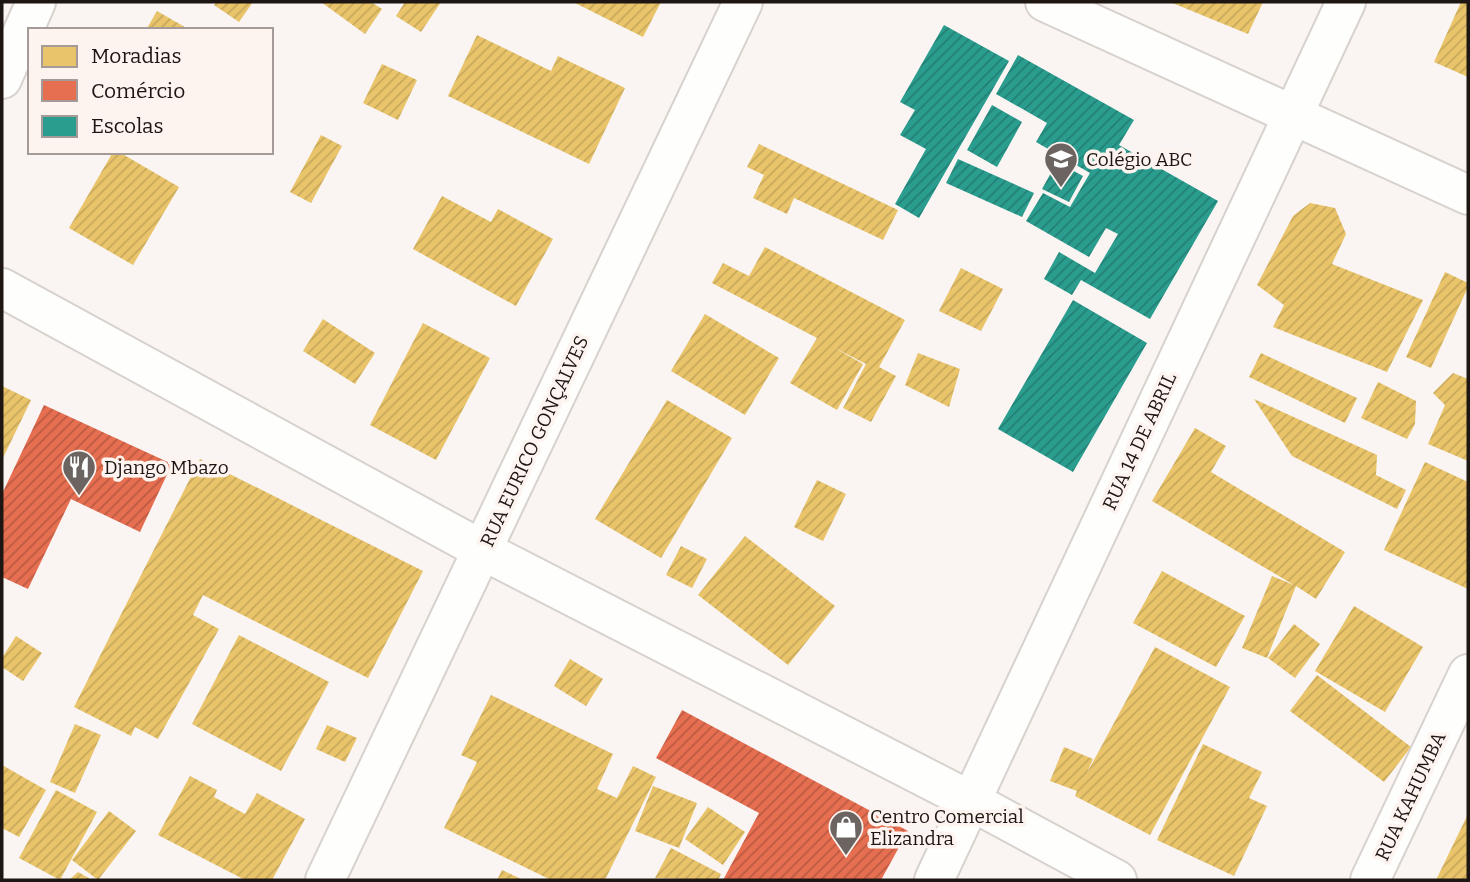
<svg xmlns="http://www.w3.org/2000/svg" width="1470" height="882" viewBox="0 0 1470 882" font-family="Bitter,serif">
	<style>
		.homes { fill: url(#homes-hatch) }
		.shops { fill: url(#shops-hatch) }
		.schools { fill: url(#schools-hatch) }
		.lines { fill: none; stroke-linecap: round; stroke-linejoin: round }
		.minor-casing { stroke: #d8d2ce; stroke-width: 42 }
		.minor { stroke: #fefefd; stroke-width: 38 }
		.labels { text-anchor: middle; stroke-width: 7; stroke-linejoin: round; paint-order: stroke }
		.poi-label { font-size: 19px; fill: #1e1613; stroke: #fdf4f0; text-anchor: start }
		.street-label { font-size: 19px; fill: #1e1613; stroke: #fdf4f0 }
	</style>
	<defs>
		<pattern id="homes-hatch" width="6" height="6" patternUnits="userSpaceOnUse" patternTransform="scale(1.75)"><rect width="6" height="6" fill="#e9c46a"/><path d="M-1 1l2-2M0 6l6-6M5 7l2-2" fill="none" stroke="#c7a85b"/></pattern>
		<pattern id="shops-hatch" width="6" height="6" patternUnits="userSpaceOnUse" patternTransform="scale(1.75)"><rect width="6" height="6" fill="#e76f51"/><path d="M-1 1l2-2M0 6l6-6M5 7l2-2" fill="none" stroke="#bb5a42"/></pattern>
		<pattern id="schools-hatch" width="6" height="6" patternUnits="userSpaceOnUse" patternTransform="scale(1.75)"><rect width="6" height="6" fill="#2a9d8f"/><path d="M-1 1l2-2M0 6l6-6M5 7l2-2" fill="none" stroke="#237f74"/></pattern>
	</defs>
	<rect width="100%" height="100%" fill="#faf5f3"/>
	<path class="homes" d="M216,2H253L239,22L214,5Z
		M321,2H371L382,9L365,34Z
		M405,2H441L421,32L396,16Z
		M573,2H661L643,37Z
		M1170,2H1263L1248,34Z
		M1461,2H1468V77L1434,62Z
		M157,11L190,30H146Z
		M477,35L551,71L558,56L625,88L589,164L448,96Z
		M382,64L417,80L398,120L363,103Z
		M321,135L342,146L311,203L290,192Z
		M759,144L898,210L883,240L794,198L787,214L753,198L764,175L747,167Z
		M113,152H119L179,187L133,265L69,228Z
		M442,196L491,222L498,209L553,239L516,306L413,249Z
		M1310,203L1335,208L1346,234L1332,264L1423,300L1387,372L1273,327L1284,305L1257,285L1293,216Z
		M765,247L905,320L879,367L896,376L871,422L843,408L866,364L833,347L863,364L837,410L790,383L817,338L712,283L723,263L749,276Z
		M961,268L1003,289L981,331L939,311Z
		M1445,272L1468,283V287L1431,368L1406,357Z
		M705,314L779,358L745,415L671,371Z
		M323,319L375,353L355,384L303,351Z
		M423,323L490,358L436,460L370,425Z
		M918,353L960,369L949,407L905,385Z
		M1261,353L1357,398L1345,423L1249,377Z
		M1453,373L1468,379V461L1428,444L1445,405L1433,393Z
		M1378,382L1416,401L1415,424L1407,439L1361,418Z
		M2,386L31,400L2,460Z
		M1254,399L1377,455L1376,475L1406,490L1397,509L1292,456Z
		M667,400L732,438L661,558L595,519Z
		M1195,428L1226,446L1211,472L1345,552L1316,599L1296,586L1267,658L1242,648L1272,576L1294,585L1152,501Z
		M200,459L423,571L368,678L203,595L193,615L219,629L158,739L135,727L131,736L74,707Z
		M1425,462L1468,482V589L1384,550Z
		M817,480L846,494L823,541L794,527Z
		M745,536L835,606L788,665L698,595Z
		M681,546L707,559L692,588L666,575Z
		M1162,571L1245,616L1216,667L1133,623Z
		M1354,606L1423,647L1385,712L1315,671Z
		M1294,624L1320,644L1295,678L1268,658Z
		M239,635L329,682L281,771L192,724Z
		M16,636L42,653L23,681L2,667V658Z
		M1155,647L1230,687L1150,835L1075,796L1077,791L1050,781L1064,747L1093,759L1087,773Z
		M570,659L603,679L586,706L554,686Z
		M1317,675L1411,747L1384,782L1290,711Z
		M491,695L613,754L597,789L617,798L633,766L656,777L605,880H551L444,828L477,762L461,755Z
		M75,724L101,735L75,793L50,782Z
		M327,725L357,738L345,762L316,749Z
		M1203,744L1262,772L1249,798L1267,806L1234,876L1157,840Z
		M2,765L46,790L19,837L2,828Z
		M190,776L217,790L214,797L245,814L257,793L305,819L272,880H245L158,835Z
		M653,786L697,803L679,848L635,831Z
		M56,790L97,812L60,880L19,858Z
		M708,807L745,832L723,865L685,839Z
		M109,811L136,831L98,880L72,860Z
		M1468,814V880H1436Z
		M671,848L721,874L718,880L655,878Z
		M502,870L523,880H497Z
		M78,872L92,880H69Z"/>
	<path class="shops" d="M44,405L172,464L140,532L71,499L28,589L2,577V494Z
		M682,710L908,831L881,880H723L759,813L656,758Z"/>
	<path class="schools" d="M944,25L1009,61L919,218L895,204L926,149L900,135L915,110L900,102Z
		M1018,55L1134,120L1119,145L1218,201L1150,319L1081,280L1072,295L1044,279L1059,252L1095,273L1118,234L1106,228L1089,257L1026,221L1043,193L1070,207L1090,173L1036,142L1047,123L996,94Z
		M992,105L1022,122L997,167L967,150Z
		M958,159L1034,193L1022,217L946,183Z
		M1057,162L1083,176L1069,202L1042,189Z
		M1073,300L1147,343L1073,472L998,429Z"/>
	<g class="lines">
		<g class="minor-casing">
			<path id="minor" d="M1045,2L1468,195
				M2,79L36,2
				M2,288L482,550L971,801L1117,880
				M325,880L743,2
				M934,880L1346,2
				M1370,880L1468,674"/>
		</g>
		<use href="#minor" class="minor"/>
	</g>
	<defs>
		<g id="university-pin" transform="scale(1.75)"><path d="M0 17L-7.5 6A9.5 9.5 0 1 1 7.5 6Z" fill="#6b6461" stroke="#fdf4f0"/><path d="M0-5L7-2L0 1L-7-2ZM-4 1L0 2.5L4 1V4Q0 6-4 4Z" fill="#fff"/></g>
		<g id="restaurant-pin" transform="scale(1.75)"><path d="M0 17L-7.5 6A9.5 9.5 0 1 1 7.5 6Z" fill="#6b6461" stroke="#fdf4f0"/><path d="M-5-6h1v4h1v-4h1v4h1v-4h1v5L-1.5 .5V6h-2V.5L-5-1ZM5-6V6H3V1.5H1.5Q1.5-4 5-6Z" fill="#fff"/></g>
		<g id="shop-pin" transform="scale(1.75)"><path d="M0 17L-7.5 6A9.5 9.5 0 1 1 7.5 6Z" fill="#6b6461" stroke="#fdf4f0"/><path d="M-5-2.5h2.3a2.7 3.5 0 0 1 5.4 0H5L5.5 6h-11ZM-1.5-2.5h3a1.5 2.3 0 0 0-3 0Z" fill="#fff"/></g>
	</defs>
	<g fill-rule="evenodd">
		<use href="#university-pin" x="1061" y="159"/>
		<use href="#restaurant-pin" x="79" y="467"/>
		<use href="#shop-pin" x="846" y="827"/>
	</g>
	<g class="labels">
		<g class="poi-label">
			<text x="1086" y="166">Colégio ABC</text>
			<text x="104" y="474">Django Mbazo</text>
			<text x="870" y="823">Centro Comercial<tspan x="870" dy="22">Elizandra</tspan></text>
		</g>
		<g class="street-label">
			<text transform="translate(534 441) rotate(-65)" y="7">RUA EURICO GONÇALVES</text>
			<text transform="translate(1139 441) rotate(-65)" y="7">RUA 14 DE ABRIL</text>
			<text transform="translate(1410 796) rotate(-65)" y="7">RUA KAHUMBA</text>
		</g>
	</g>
	<rect width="1470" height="882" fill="none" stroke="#1e1613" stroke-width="7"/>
	<rect x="28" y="28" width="245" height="126" fill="#fdf4f0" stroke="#a49b98" stroke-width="2"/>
	<rect x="42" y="46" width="35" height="21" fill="#e9c46a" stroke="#a49b98" stroke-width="2"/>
	<text x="91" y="63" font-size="21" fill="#1e1613">Moradias</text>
	<rect x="42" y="80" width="35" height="21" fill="#e76f51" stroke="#a49b98" stroke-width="2"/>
	<text x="91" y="98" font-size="21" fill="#1e1613">Comércio</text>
	<rect x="42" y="116" width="35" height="21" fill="#2a9d8f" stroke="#a49b98" stroke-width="2"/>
	<text x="91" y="133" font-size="21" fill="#1e1613">Escolas</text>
</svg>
